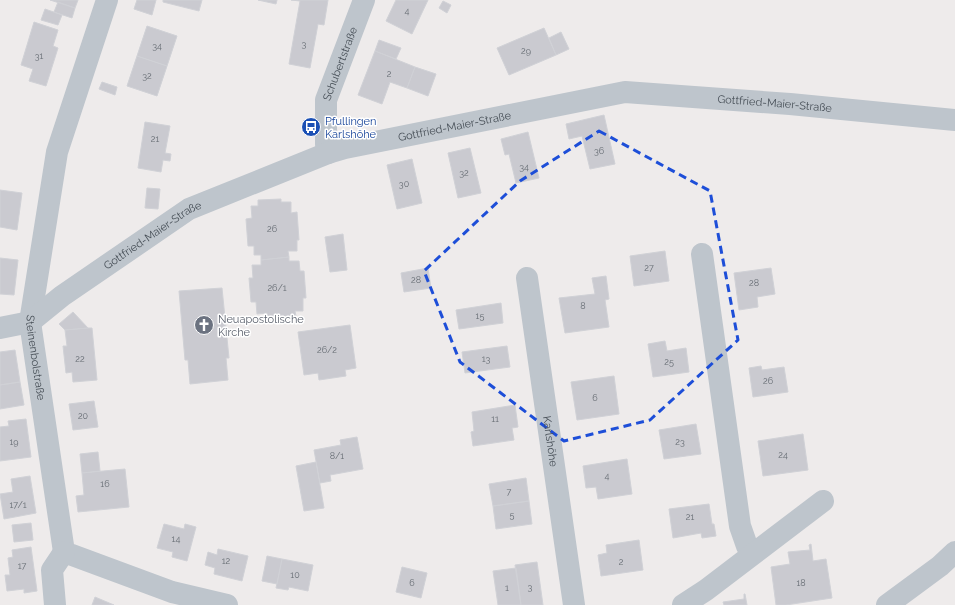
<svg xmlns="http://www.w3.org/2000/svg" width="955" height="605" viewBox="0 0 955 605" font-family="Raleway,sans-serif">
	<style>
		.building { fill: #cacad0; stroke: #d0d1d6 }
		.lines { fill: none; stroke-linecap: round; stroke-linejoin: round }
		.minor { stroke: #bec5cc; stroke-width: 22 }
		.marked { fill: none; stroke: #1d4ed8; stroke-width: 3; stroke-dasharray: 8 5; stroke-linejoin: round }
		.labels { text-anchor: middle; stroke-width: 3; stroke-linejoin: round; paint-order: stroke }
		.number-label { font-size: 9px; fill: #676d74 }
		.street-label { font-size: 11px; fill: #464e56; stroke: #fff }
		.transit-label { font-size: 11px; fill: #164399; stroke: #fff; text-anchor: start }
		.worship-label { font-size: 11px; fill: #5b616d; stroke: #fff; text-anchor: start }
	</style>
	<rect width="100%" height="100%" fill="#eeebeb"/>
	<path class="building" d="M50,0H78L75,8Z
		M137,0H156L152,15L134,9Z
		M163,0H202L199,11L163,2Z
		M258,0H277L276,4Z
		M291,0H328L324,25L318,24L310,68L289,64L300,1Z
		M396,0H428L412,34L386,21Z
		M443,1L451,5L447,13L439,8Z
		M58,2L75,8L72,18L54,12Z
		M45,9L62,15L58,25L41,20Z
		M34,22L58,30L53,46L58,48L46,86L29,81L33,69L21,65Z
		M147,26L177,36L167,66L137,56Z
		M544,28L556,55L509,75L497,48Z
		M561,32L569,49L556,55L549,38Z
		M379,40L401,48L396,59L375,51Z
		M375,51L415,67L407,88L390,82L382,104L358,95Z
		M137,56L167,66L157,96L127,86Z
		M415,67L436,74L428,96L407,88Z
		M102,82L117,87L115,95L99,89Z
		M604,115L615,164L590,169L582,136L569,139L566,124Z
		M145,122L170,126L165,153L171,154L170,161L163,160L161,172L138,168Z
		M528,132L539,178L516,183L509,154L505,155L501,139Z
		M470,148L481,193L458,198L448,153Z
		M412,159L422,203L397,209L387,165Z
		M147,188L160,189L158,209L145,208Z
		M0,190L22,193L17,230L0,227Z
		M281,199V202H291V213L297,212L299,240H297V251H288L289,257L261,260V255H254V246H248L246,219L252,218L251,206H258V200Z
		M343,234L347,270L330,272L325,237Z
		M665,251L669,281L634,286L630,256Z
		M289,257V261H299L300,271H304L306,298H303V311H295L296,316L268,317L267,313L257,314L256,302H251L249,278H253L252,265H261V260Z
		M0,258L18,260L14,295L0,294Z
		M428,268L431,288L404,292L401,273Z
		M771,268L775,294L757,297L758,307L739,310L734,273Z
		M606,276L609,299L605,300L609,327L565,333L559,298L595,294L592,278Z
		M222,288L229,358H226L228,380L190,384L188,360H185L179,291Z
		M501,303L503,323L459,329L456,310Z
		M73,312L88,328L65,330L59,324Z
		M350,325L356,368L345,370L346,376L319,380L318,373L304,375L298,332Z
		M88,328H92L97,380L73,382L72,372L66,373L63,346H67L65,330Z
		M665,341L667,351L686,348L689,372L653,377L648,344Z
		M507,346L510,367L465,373L462,352Z
		M15,350L20,382L0,385V352Z
		M761,366L762,370L784,367L788,392L753,397L749,368Z
		M614,376L619,414L577,420L571,382Z
		M20,382L24,405L0,409V385Z
		M94,401L98,427L73,430L69,404Z
		M515,405L518,427L512,428L514,440L473,446L471,432L474,431L472,412Z
		M26,419L31,457L0,461V427L9,426L8,421Z
		M696,424L701,454L664,459L659,430Z
		M803,434L808,470L763,476L758,441Z
		M357,437L363,469L330,475L331,481L320,483L314,450L341,445L340,440Z
		M98,452L100,471L82,473L80,454Z
		M627,459L632,494L598,499L596,487L586,488L583,466Z
		M316,462L324,508L304,511L296,466Z
		M125,469L129,507L78,512L76,496L84,495L82,473Z
		M30,476L36,513L4,519L0,494L13,492L11,479Z
		M526,478L529,501L493,506L489,484Z
		M529,501L532,524L496,529L493,506Z
		M709,504L712,524H714L716,536L702,538L701,533L673,538L669,509Z
		M31,523L33,540L14,542L12,525Z
		M164,524L184,529L185,524L196,527L187,561L172,557L173,552L157,548Z
		M639,540L643,570L601,576L598,555L607,553L606,545Z
		M811,544L813,561L826,559L832,598L786,605H776L771,567L790,564L788,552L810,550L809,545Z
		M31,547L37,591L24,593V589L7,591L5,575H10L8,558L13,557L12,550Z
		M218,549L248,556L242,581L214,574L215,568L205,565L208,552L217,555Z
		M267,556L282,559L277,584L262,581Z
		M282,559L313,565L308,591L289,587L288,590L276,588Z
		M537,562L543,605H521L515,565Z
		M402,567L427,573L421,598L396,592Z
		M516,568L521,605H498L493,571Z
		M744,594H745L747,605H724L723,602L744,599Z
		M95,597L114,605H92Z"/>
	<g class="lines">
		<g class="minor">
			<path id="s1" d="M107,0L57,152L30,322L64,552L172,592L227,605"/>
			<path id="s2" d="M328,153L326,144V100L364,0"/>
			<path d="M702,254L740,526L747,546L752,554"/>
			<path id="s3" d="M527,278L574,605"/>
			<path id="s4" d="M0,328L30,322L62,296L189,209L328,153L345,148L625,92L790,104L955,120"/>
			<path d="M55,605L52,570L64,552"/>
			<path d="M683,605L706,590L823,501"/>
			<path d="M887,605L940,566L955,552"/>
		</g>
	</g>
	<path class="marked" d="M599,131L710,191L738,340L650,420L564,441L460,362L424,271L520,181Z"/>
	<defs>
		<g id="bus-disc" transform="scale(1)"><circle r="9.5" fill="#1a4fb4" stroke="#fff"/><path d="M-5-6H5V4H4V6H2V4H-2V6H-4V4H-5ZM-3.5-4V0h7V-4ZM-3.5 1.2v1.5H-2V1.2ZM2 1.2v1.5H3.5V1.2Z" fill="#fff"/></g>
		<g id="church-disc" transform="scale(1)"><circle r="9.5" fill="#6b7280" stroke="#fff"/><path d="M-1.2-6h2.4v3.5h3.3v2.4h-3.3V6h-2.4V-.1h-3.3v-2.4h3.3Z" fill="#fff"/></g>
	</defs>
	<g fill-rule="evenodd">
		<use href="#bus-disc" x="311" y="127"/>
		<use href="#church-disc" x="204" y="325"/>
	</g>
	<g class="labels">
		<g class="number-label">
			<text x="407" y="14">4</text>
			<text x="304" y="47">3</text>
			<text x="157" y="49">34</text>
			<text x="526" y="54">29</text>
			<text x="39" y="59">31</text>
			<text x="389" y="77">2</text>
			<text x="147" y="79">32</text>
			<text x="155" y="142">21</text>
			<text x="599" y="154">36</text>
			<text x="524" y="170">34</text>
			<text x="464" y="176">32</text>
			<text x="404" y="187">30</text>
			<text x="272" y="232">26</text>
			<text x="649" y="271">27</text>
			<text x="416" y="283">28</text>
			<text x="754" y="286">28</text>
			<text x="277" y="291">26/1</text>
			<text x="583" y="309">8</text>
			<text x="480" y="319">15</text>
			<text x="327" y="353">26/2</text>
			<text x="80" y="362">22</text>
			<text x="486" y="362">13</text>
			<text x="669" y="365">25</text>
			<text x="768" y="384">26</text>
			<text x="595" y="401">6</text>
			<text x="83" y="419">20</text>
			<text x="495" y="422">11</text>
			<text x="14" y="445">19</text>
			<text x="680" y="445">23</text>
			<text x="783" y="458">24</text>
			<text x="337" y="459">8/1</text>
			<text x="607" y="479">4</text>
			<text x="105" y="487">16</text>
			<text x="509" y="495">7</text>
			<text x="18" y="508">17/1</text>
			<text x="512" y="518">5</text>
			<text x="690" y="520">21</text>
			<text x="176" y="542">14</text>
			<text x="226" y="564">12</text>
			<text x="621" y="565">2</text>
			<text x="22" y="569">17</text>
			<text x="295" y="578">10</text>
			<text x="412" y="586">6</text>
			<text x="801" y="586">18</text>
			<text x="530" y="590">3</text>
			<text x="507" y="591">1</text>
		</g>
		<g class="street-label">
			<text dy="4" stroke="none"><textPath href="#s2" startOffset="92">Schubertstraße</textPath></text>
			<text dy="4" stroke="none"><textPath href="#s4" startOffset="829">Gottfried-Maier-Straße</textPath></text>
			<text dy="4" stroke="none"><textPath href="#s4" startOffset="505">Gottfried-Maier-Straße</textPath></text>
			<text dy="4" stroke="none"><textPath href="#s4" startOffset="181">Gottfried-Maier-Straße</textPath></text>
			<text dy="4" stroke="none"><textPath href="#s1" startOffset="368">Steinenbolstraße</textPath></text>
			<text dy="4" stroke="none"><textPath href="#s3" startOffset="165">Karlshöhe</textPath></text>
		</g>
		<g class="transit-label">
			<text x="325" y="125">Pfullingen<tspan x="325" dy="13">Karlshöhe</tspan></text>
		</g>
		<g class="worship-label">
			<text x="218" y="323">Neuapostolische<tspan x="218" dy="13">Kirche</tspan></text>
		</g>
	</g>
</svg>
